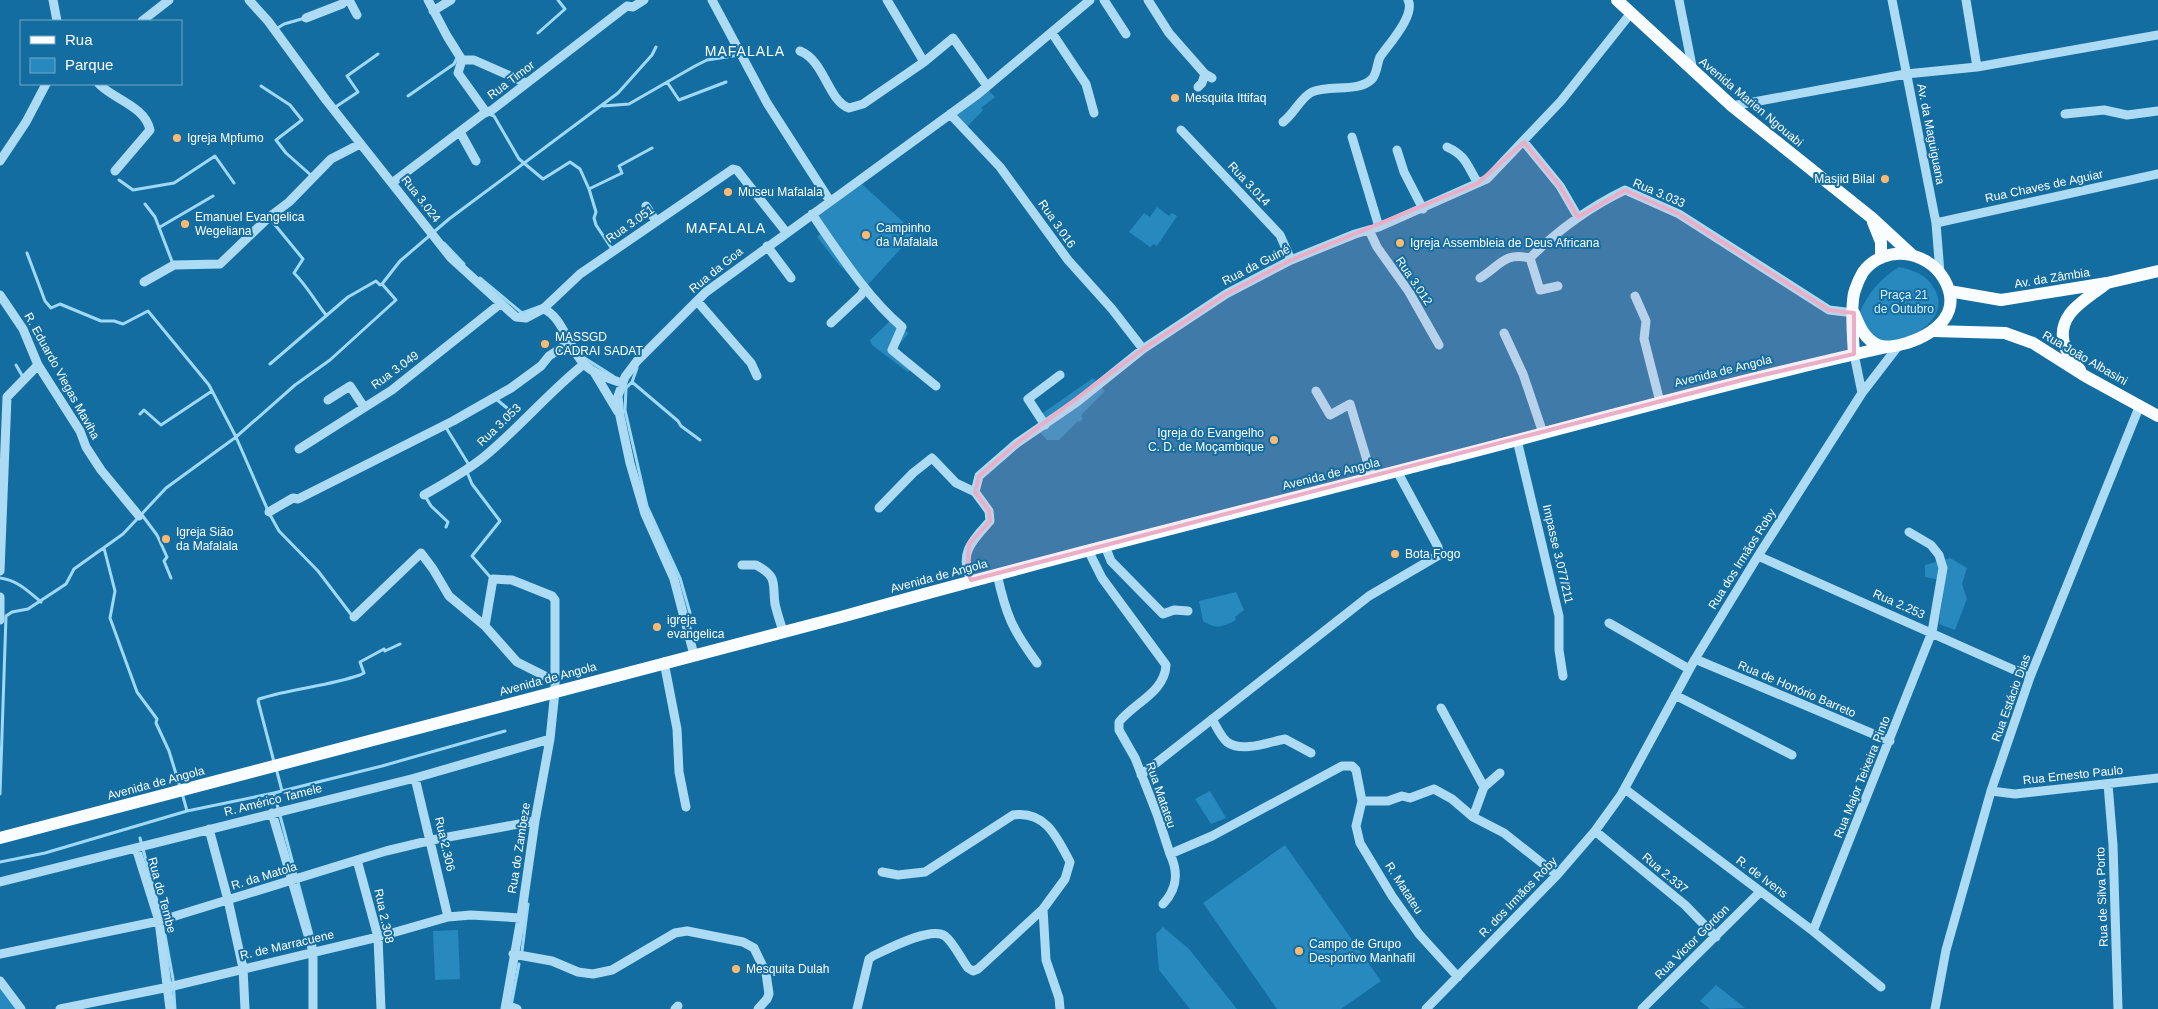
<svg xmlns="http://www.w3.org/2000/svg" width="2158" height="1009" viewBox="0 0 2158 1009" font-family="Helvetica,sans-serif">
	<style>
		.green { fill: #2789be }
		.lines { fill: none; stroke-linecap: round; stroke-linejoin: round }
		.stream { stroke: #9fd9f7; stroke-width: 3 }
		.minor { stroke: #addbf4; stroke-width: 9 }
		.major { stroke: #fafdff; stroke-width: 12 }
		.marked { fill: #eaaec6; fill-opacity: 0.2; stroke: #eaaec6; stroke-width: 4; stroke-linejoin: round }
		.poi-dot { fill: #ffba70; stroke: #146da0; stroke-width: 2 }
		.labels { text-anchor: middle; stroke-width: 4; stroke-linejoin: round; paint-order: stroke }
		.street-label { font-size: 12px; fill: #fff; stroke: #146da0 }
		.poi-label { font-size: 12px; fill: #fff; stroke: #146da0; text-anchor: start }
		.park-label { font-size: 12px; fill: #d5effd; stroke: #146da0 }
		.neighbourhood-label { font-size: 14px; letter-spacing: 1px; fill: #fff; stroke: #146da0 }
	</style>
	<rect width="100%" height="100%" fill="#146da0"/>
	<path class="green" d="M988,90L995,97L981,108L983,110L967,127L956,115Z
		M862,184L915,233L864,289L839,265L817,237L820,234L817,229L819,227L813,220Z
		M1157,207L1169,216L1172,213L1177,216L1157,246L1154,244L1150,247L1129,232L1144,213L1150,217Z
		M1899,267C1916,271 1928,275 1936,292C1951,324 1894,351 1873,337C1866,333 1862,321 1859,314C1868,293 1880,279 1899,267Z
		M890,321L909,333L897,347L914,366L908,372L872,345L870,340Z
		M1093,378L1105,391L1083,413L1081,416L1083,418L1080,422L1078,421L1059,440H1047L1035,427L1043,421L1040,415Z
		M1950,558L1967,568L1962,584L1967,599L1955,630L1939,624L1945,581L1925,577V565Z
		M1236,592L1244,610L1235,617L1236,620C1222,627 1217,630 1203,621L1199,601Z
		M1210,791L1226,818L1211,824L1195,799Z
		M1285,845L1381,981L1341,1009H1277L1203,903Z
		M1163,927L1189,949L1237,1009H1190L1159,970L1156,934Z
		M458,930L460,979L435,980L433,931Z
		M0,985L17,1009H0Z
		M1716,985L1745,1008L1710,1009L1700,1001Z"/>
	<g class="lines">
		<path class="stream" d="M276,29L284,24L305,18
			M538,33L565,9L558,0
			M667,82L679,100L726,82
			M261,86L290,105L302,120L276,140L286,153L313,177
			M408,96L454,64L457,58
			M603,106L629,104L695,66L707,60L739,55
			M334,108L358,92L347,76L378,54
			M489,114L494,116L519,159L543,179L570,162L580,169L589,189L622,173L619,166L652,148
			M119,180L133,190L174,183L215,156L234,183
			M589,189L596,212L594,218L596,225L612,249
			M145,204L155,217L173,264
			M271,220L303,259L294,273C307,286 315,301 326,315
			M160,227L213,196
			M444,243L464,264
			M480,278L522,313L544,305
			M382,284L400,261L449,219L618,93L652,55L656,47
			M583,357L613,376
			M270,364L348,297L376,281L380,285L382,284L396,300L330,360L295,385L236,437L269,513L279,531L318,571L353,617
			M16,365L23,377
			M637,368L632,382L626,388L625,410L647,506L680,578L690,613
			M632,382L678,421L681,426L700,440
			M496,399L507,408
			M140,414L144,410L161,425L212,391
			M445,426L469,465
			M467,472L472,484L500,521L472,556L492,579
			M425,496L431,506L448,522L446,527
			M142,515L157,535L167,557L164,561L171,578
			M104,548L115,591L110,618L137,692L157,719L156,723L169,751L180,787
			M0,578C17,580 28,591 41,602
			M274,762L258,701L259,699C292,688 325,687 360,675L364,673L360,662L384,649L385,651L400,644
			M276,768L282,791
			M182,793L187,811
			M274,793L315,946
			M0,794L6,616L12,612L28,609L66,584L74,569L123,534L166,488L236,437L209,385L148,311L123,324L114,321H101L60,304L51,308L45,301L27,253
			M140,838L160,912
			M0,862L45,853L187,811L274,793L382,766L505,731
			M165,935L173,979L175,1009
			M522,951L528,904
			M511,1006L519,964"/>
		<path class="minor" d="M53,0L57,21
			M249,0L268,21L326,100L451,258L516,317L526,318L543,309C562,315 569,349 584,364C594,374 609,379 622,383
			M349,0L357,15
			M428,0L447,36L462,60H474L526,83
			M712,0L767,103L830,201
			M887,0L924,62
			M1104,0L1126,34
			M1148,0L1169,33L1205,74L1212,78
			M1679,0L1693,71
			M1892,0L1936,223L1940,273
			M1966,0L1977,67
			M433,11L451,0
			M306,18L342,4L345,0
			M142,21L169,0
			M1052,33L1086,84L1094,113
			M800,51C825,61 828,101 849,108L863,104L924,62L953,38L987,86
			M462,60L458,73L486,112
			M99,84C113,99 145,106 150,130L115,171
			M1198,87L1202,83L1205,74
			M1732,106L1906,74L1977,67L2158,35
			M950,114L1000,167L1068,260L1112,309L1143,349
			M2065,114L2104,110L2127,115L2158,111
			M1283,122C1294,114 1301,97 1312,92C1330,84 1358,93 1372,79C1377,74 1377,63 1380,57C1388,45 1416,15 1408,0
			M1181,130L1280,235L1291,260
			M460,132L476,161
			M1352,137L1379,227
			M1524,142L1560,186L1578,217
			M1447,147C1467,156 1467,166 1478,183
			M1397,150L1404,172L1423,209
			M0,161L26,122L46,84
			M392,183L483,114L492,110L627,6L633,7L644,0
			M646,206L656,221
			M812,214C839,253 866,296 902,327L892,350L936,386
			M1936,223L2158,174
			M1369,230L1377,247L1409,292L1439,345
			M767,246L791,278
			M1480,278C1501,265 1504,252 1530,258
			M144,282L174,265L220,264L268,218L289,202L331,159L360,144
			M1558,286L1540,290L1530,258C1557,231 1590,207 1625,190L1679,214L1829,310L1854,313
			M0,295L23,329L38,365L80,431L86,447L101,470L139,516
			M1635,296L1646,321L1644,339L1660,402
			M697,301L751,363L757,376
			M543,309L580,274L733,169L737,170L786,232
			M831,323L861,295L865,288
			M1504,333L1523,374L1543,433
			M1854,354L1862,393
			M594,372L618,412
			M1316,391L1330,415L1350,404L1372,477
			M328,400L350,386L364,407
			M1045,425L1028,399L1060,375
			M1517,440L1559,616V650L1563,676
			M299,449L392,390L500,304
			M424,495C445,483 467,471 485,456C520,427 549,392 584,364
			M879,508L913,473L932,458L956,483L975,492
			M269,512L293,498L298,499L453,421L511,388L541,366L549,356L569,343
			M1105,546L1111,561L1163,614L1174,610L1188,611
			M1088,550L1102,578L1166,665C1165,692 1134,703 1119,722V730L1135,758L1157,814L1170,854L1212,836L1342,766H1352L1356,770L1362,801L1356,826L1360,843L1392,896L1419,934L1458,977
			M1758,556L2030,677
			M742,565H756C779,577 772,584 775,604C777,613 780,622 783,631
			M0,571L7,397L38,365
			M997,574C1006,615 1012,629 1037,663
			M971,580C958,553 973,540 990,521L989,511L975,492L979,476L1017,443L1077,402L1143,349L1226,294L1291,260L1355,234L1379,227L1487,179L1561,101L1631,13
			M0,597V620
			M354,617L421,553L433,569L449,596L485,626L517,662L555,681
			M1609,623L1689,669
			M485,626L493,579L512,580L552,596L555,600V691L550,739L535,821L521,918L505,1009
			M694,655L674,579L645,514L630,463L620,416L618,396L625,377L637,361L706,292L978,94L1090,0
			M1695,659L1890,741
			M664,662L677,729L679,772L686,807
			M1675,695L1792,755
			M1441,708L1484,787
			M1212,719C1216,726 1221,737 1227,742C1242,753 1269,742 1285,739L1311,753
			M1141,775L1369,596L1439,555L1438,547L1397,471
			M415,778L448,917
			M2108,784L2113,845L2118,1009
			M1625,789L1813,931L1881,987
			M1991,791L2015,794L2158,778
			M1362,801H1388L1402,796L1410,798L1434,789L1452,799L1473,817L1504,833L1557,875
			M272,813L313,952V1009
			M1473,817L1484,787L1500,773
			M209,829L228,900L243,968L245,1009
			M1595,831L1685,905L1716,937
			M136,848L159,921L170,1009
			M357,860L378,937L381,1009
			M882,872L898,875L925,872L1013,815C1045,810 1057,837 1070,862L1065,879L1043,909L1046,960L1059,998L1060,1009
			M0,882L415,778L550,739
			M1163,904C1177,889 1179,873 1170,854
			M1813,931L1932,632L1943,568L1939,555L1931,545L1909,532
			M0,954L159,921L386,851L432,840L535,821
			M513,954L552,961L578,972L593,974L612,970L675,933L687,931L743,942L754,948L766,973L769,994L767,999L758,1009
			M0,981L21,1009
			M506,1005L517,1009
			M60,1009L169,987L378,937L448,917L471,915L521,918
			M675,1009L678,1006
			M857,1009L869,959L873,956C888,949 931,926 945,936C954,943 961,959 968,968L973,971L978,969L1043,909
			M1426,1009L1557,875L1595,831L1621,795L1695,659L1758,556L1862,393L1899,345
			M1642,1009L1760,892
			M1935,1009L1946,950L1991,791L2030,677L2140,405"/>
		<path class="major" d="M1617,0L1732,106L1872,218L1912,255
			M1873,222L1881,242V258
			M1949,291L2001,300L2107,283L2158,271
			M1854,313C1859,325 1864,339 1878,345C1887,349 1899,345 1907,343C1937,333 1963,312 1944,279C1927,250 1884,244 1863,272C1860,277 1857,284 1855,290C1850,303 1853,339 1854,354
			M1934,331L2005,333L2033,343L2085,376L2158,416
			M2080,370C2075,363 2068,355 2065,347C2054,315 2085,300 2106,284
			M0,838L841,617C1039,561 1240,512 1440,460C1589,422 1737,380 1887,347"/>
	</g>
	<path class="marked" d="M1524,142L1560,186L1578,217L1625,190L1679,214L1829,310L1854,313V354L1746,379L971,580L967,571L969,544L990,521L989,511L975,492L979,476L1017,443L1143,349L1226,294L1291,260L1478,183Z"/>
	<g class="poi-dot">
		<circle cx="1175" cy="98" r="5"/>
		<circle cx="177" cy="138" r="5"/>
		<circle cx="1885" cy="179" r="5"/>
		<circle cx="728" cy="192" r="5"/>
		<circle cx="185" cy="224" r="5"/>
		<circle cx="866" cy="235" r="5"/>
		<circle cx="1400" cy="243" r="5"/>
		<circle cx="545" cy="344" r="5"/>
		<circle cx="1274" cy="440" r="5"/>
		<circle cx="166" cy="539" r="5"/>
		<circle cx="1395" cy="554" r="5"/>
		<circle cx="657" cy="627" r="5"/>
		<circle cx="1299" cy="951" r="5"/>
		<circle cx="736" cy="969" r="5"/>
	</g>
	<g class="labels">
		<g class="street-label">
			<text transform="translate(511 80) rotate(-37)" y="4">Rua Timor</text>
			<text transform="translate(1751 102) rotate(40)" y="4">Avenida Marien Ngouabi</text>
			<text transform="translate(1931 134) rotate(79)" y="4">Av. da Maguiguana</text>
			<text transform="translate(1249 184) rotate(47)" y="4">Rua 3.014</text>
			<text transform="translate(2044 186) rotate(-12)" y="4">Rua Chaves de Aguiar</text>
			<text transform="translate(1659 193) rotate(23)" y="4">Rua 3.033</text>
			<text transform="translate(421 199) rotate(52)" y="4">Rua 3.024</text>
			<text transform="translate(630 224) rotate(-35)" y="4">Rua 3.051</text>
			<text transform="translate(1057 224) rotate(55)" y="4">Rua 3.016</text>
			<text transform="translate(1256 265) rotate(-27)" y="4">Rua da Guiné</text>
			<text transform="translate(716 270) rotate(-39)" y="4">Rua da Goa</text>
			<text transform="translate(2052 278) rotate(-9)" y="4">Av. da Zâmbia</text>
			<text transform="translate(1414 281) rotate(56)" y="4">Rua 3.012</text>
			<text transform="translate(2085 358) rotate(30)" y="4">Rua João Albasini</text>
			<text transform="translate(395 370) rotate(-36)" y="4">Rua 3.049</text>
			<text transform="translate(1723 371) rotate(-14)" y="4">Avenida de Angola</text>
			<text transform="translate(62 376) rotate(61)" y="4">R. Eduardo Viegas Maviha</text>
			<text transform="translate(499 425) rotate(-44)" y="4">Rua 3.053</text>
			<text transform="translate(1331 474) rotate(-14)" y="4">Avenida de Angola</text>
			<text transform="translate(1558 554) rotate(77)" y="4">Impasse 3.077/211</text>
			<text transform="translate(1742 559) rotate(-58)" y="4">Rua dos Irmãos Roby</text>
			<text transform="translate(939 576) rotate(-15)" y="4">Avenida de Angola</text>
			<text transform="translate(1899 604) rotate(24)" y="4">Rua 2.253</text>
			<text transform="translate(548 679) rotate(-15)" y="4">Avenida de Angola</text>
			<text transform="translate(1797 689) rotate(23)" y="4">Rua de Honório Barreto</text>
			<text transform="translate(2011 698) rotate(-70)" y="4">Rua Estácio Dias</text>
			<text transform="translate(2073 775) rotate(-6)" y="4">Rua Ernesto Paulo</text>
			<text transform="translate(1862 777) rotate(-68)" y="4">Rua Major Teixeira Pinto</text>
			<text transform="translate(156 783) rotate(-15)" y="4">Avenida de Angola</text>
			<text transform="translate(1161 795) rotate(71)" y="4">Rua Matateu</text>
			<text transform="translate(273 800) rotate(-14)" y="4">R. Américo Tamele</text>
			<text transform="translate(445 844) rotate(77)" y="4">Rua 2.306</text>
			<text transform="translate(519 848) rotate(-81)" y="4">Rua do Zambeze</text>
			<text transform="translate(1665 873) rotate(40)" y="4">Rua 2.337</text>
			<text transform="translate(264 876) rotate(-17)" y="4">R. da Matola</text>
			<text transform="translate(1762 877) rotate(37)" y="4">R. de Ivens</text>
			<text transform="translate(1404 888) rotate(57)" y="4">R. Matateu</text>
			<text transform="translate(162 895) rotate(75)" y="4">Rua do Tembe</text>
			<text transform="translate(1518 897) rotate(-46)" y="4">R. dos Irmãos Roby</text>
			<text transform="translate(2102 897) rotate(-92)" y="4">Rua de Silva Porto</text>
			<text transform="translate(384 916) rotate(78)" y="4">Rua 2.308</text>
			<text transform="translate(1692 942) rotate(-45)" y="4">Rua Victor Gordon</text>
			<text transform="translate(287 945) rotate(-13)" y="4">R. de Marracuene</text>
		</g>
		<g class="poi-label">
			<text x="1185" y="102">Mesquita Ittifaq</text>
			<text x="187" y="142">Igreja Mpfumo</text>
			<text x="1875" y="183" text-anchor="end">Masjid Bilal</text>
			<text x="738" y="196">Museu Mafalala</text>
			<text x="195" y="221">Emanuel Evangelica<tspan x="195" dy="14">Wegeliana</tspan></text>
			<text x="876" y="232">Campinho<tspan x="876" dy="14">da Mafalala</tspan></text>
			<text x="1410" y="247">Igreja Assembleia de Deus Africana</text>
			<text x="555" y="341">MASSGD<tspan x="555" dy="14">CADRAI SADAT</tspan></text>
			<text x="1264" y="437" text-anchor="end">Igreja do Evangelho<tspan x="1264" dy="14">C. D. de Moçambique</tspan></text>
			<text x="176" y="536">Igreja Sião<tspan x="176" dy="14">da Mafalala</tspan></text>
			<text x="1405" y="558">Bota Fogo</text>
			<text x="667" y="624">igreja<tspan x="667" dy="14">evangelica</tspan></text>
			<text x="1309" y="948">Campo de Grupo<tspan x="1309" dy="14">Desportivo Manhafil</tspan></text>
			<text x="746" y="973">Mesquita Dulah</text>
		</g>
		<g class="park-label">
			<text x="1904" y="299">Praça 21<tspan x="1904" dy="14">de Outubro</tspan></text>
		</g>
		<g class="neighbourhood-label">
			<text x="745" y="56">MAFALALA</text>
			<text x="726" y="233">MAFALALA</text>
		</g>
	</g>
	<rect x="20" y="20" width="162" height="65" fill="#146da0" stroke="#72a7c6"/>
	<rect x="30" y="36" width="25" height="8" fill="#fafdff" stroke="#72a7c6"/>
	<text x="65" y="45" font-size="15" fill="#ffffff">Rua</text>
	<rect x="30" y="58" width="25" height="15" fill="#2789be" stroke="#72a7c6"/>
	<text x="65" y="70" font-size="15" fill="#ffffff">Parque</text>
</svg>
